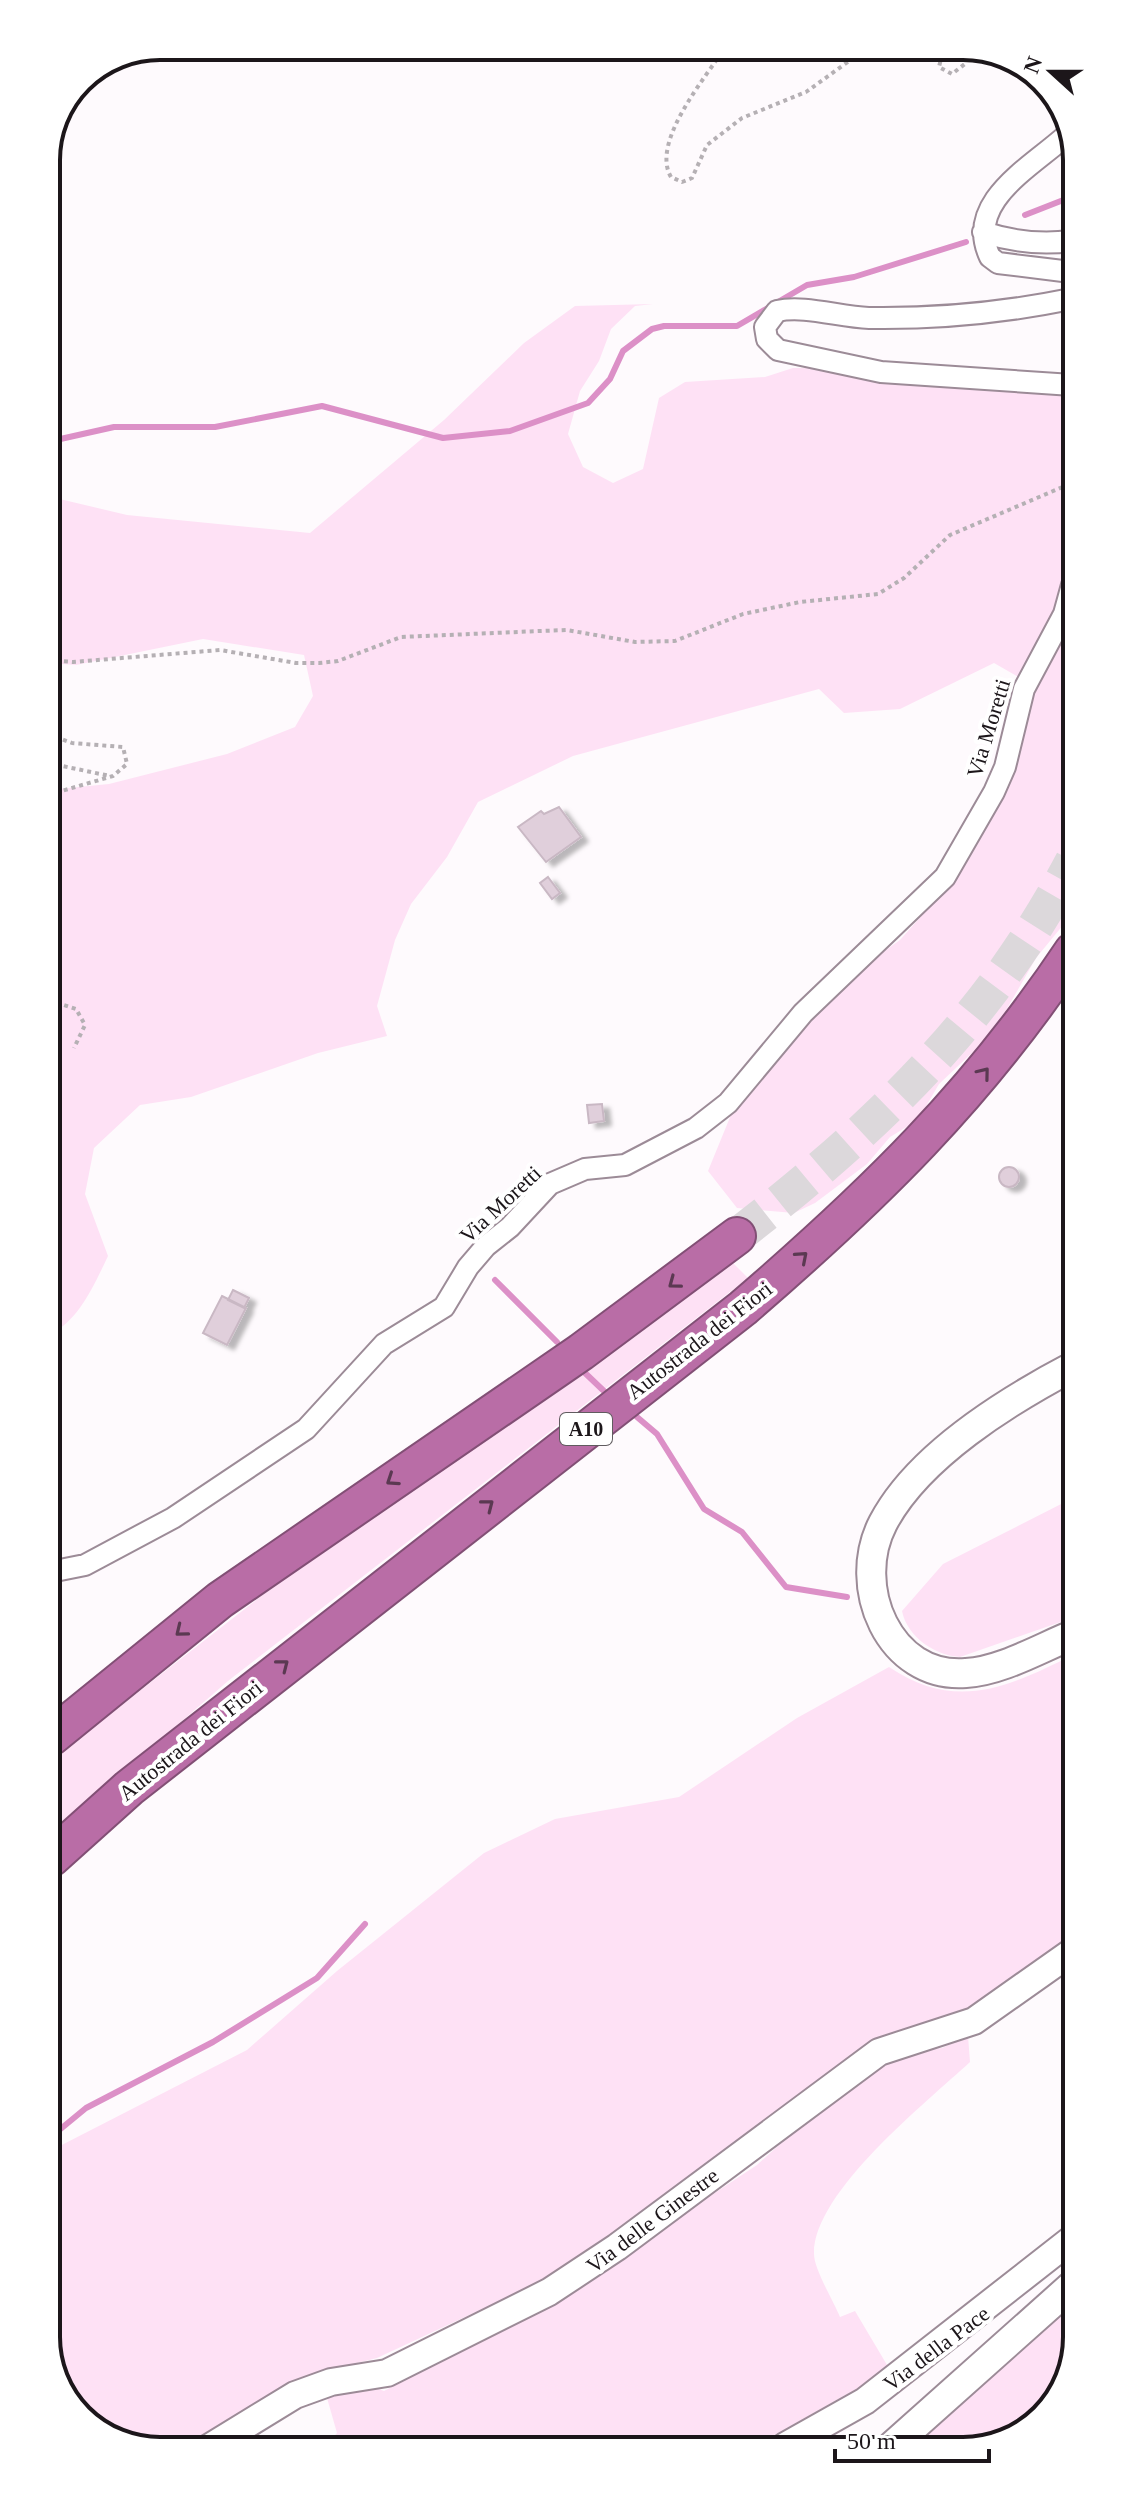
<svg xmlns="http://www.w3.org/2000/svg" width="1123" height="2497" viewBox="0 0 1123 2497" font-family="'Times New Roman',serif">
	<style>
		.green { fill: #fee1f5 }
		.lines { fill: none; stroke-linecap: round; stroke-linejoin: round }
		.stream { stroke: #dc90c7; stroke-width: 6 }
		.building { fill: #e0cfdb; stroke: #c9b8c4; stroke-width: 2; filter: url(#shadow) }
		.motorway-tunnel { stroke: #dcd8db; stroke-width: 36; stroke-dasharray: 36 18; stroke-linecap: butt }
		.minor-casing { stroke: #9c8b97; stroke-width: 24 }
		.tertiary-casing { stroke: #9c8b97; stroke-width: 30 }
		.secondary-casing { stroke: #9c8b97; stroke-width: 32 }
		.motorway-casing { stroke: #824f75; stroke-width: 40 }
		.path { stroke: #b5b0b4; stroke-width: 4; stroke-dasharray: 4 4; stroke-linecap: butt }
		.minor { stroke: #fff; stroke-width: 20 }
		.tertiary { stroke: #fff; stroke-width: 26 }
		.secondary { stroke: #fff; stroke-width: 28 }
		.motorway { stroke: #b96da6; stroke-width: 36 }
		.oneway { stroke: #5b3952 }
		.labels { text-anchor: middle; stroke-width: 8; stroke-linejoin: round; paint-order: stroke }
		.shield { fill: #fff; stroke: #605c5f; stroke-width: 2 }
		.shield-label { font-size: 20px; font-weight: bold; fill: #1c161a }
		.street-label { font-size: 22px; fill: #1c161a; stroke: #fff }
		.rim { fill: none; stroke: #1c161a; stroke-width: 4 }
	</style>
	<defs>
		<filter id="shadow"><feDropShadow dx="7" dy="4.5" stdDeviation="2" flood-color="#0004"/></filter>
	</defs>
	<rect width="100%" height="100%" fill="#fefafd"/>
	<path class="green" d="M653,304L635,306L611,329L599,361L580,391L568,434L583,467L613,483L643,469L659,398L685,382L765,377L793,368H832L1072,392L1073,913L1036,958L993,1033L939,1084L918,1120L890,1137L867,1164L815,1203L794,1213L737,1208L708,1171L735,1105L823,1003L855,972L900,940L940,895L983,833L1026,717L1022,679L994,663L900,709L844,713L819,689L573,756L478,802L447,857L411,904L395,940L377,1006L387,1036L318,1053L191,1097L140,1105L94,1148L85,1194L108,1256C94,1285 79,1321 49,1335L48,790L109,784L227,754L295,727L313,696L304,655L203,639L76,665L48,663L47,496L127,515L310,533L444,420L524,343L575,306Z
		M730,1260L748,1278L228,1681L51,1835V1760L278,1583Z
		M1075,1497V1617L960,1657C936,1656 907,1637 902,1611L943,1564Z
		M1075,1654L1076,1939L1016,1986L756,2133L551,2277L377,2358L317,2373L265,2400L201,2442L172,2451H152L90,2427L52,2374V2150L247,2050L337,1971L484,1853L555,1819L679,1797L797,1718L889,1667C957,1713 1010,1686 1075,1654Z
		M968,2036L970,2062C927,2102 813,2192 814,2254C814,2269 834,2302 840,2317L855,2311L890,2370L755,2446L322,2450L337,2433L327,2398L365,2384L384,2391L550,2302L757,2165L838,2091L901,2053L942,2048Z
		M1077,2300V2337L1057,2401L1000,2445H915Z"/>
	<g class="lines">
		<path class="stream" d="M1025,215L1071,197
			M47,442L114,427H215L322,406L443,438L510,431L588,403L610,379L623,351L652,329L664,326H737L807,285L854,277L966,242
			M495,1280L557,1342
			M584,1372L606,1393
			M637,1417L657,1434L704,1509L742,1532L786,1587L847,1597
			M52,2136L86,2108L213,2042L317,1978L365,1924"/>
	</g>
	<path class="building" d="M559,807L581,837L546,862L518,827L541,811L544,814Z
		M548,877L560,893L552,899L540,883Z
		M602,1104L604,1121L589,1123L587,1105Z
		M999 1177a10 10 0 1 1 20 0a10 10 0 1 1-20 0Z
		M233,1290L249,1298L244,1308L228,1300Z
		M222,1296L246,1308L227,1345L203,1333Z"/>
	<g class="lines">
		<path class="motorway-tunnel" d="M737,1236C877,1127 989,1021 1073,861"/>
		<g class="minor-casing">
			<path id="minor" d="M1071,131C1036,165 963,200 990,257L998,263L1071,272
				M983,232C1013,242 1040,245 1071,241
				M1071,299C1007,312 934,319 869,318C839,317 805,305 777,311L765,327L767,339L778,350L881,372L1072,385
				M50,1572L85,1565L173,1518L306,1429L384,1344L444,1307L468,1267L486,1246L510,1227L550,1184L585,1169L625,1165L696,1128L728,1103L803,1013L945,877L994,792L1005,767L1024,689L1064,614L1072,585"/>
		</g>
		<g class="tertiary-casing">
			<path id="tertiary" d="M785,2446L865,2401L1077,2235
				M205,2450L295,2395L331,2382L387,2373L549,2292L617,2247L879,2052L974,2021L1076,1949"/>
		</g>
		<g class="secondary-casing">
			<path id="secondary" d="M1074,1366C1009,1400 918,1456 883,1523C850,1586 889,1679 966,1673C1002,1671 1042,1647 1075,1634
				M892,2446L1077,2281"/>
		</g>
		<g class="motorway-casing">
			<path id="motorway" d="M51,1737L220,1600L581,1352L737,1236
				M51,1858L129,1788L743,1308C873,1196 977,1095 1073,951"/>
		</g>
		<path class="path" d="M726,46C707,76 650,142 671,177L682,182L692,178L707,145L742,118L806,92L870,46
			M944,46L939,67L952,74L966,63L973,47
			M48,660L73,662L220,650L296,663H319L338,661L401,637L540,631L567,630L635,642L675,641L743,614L800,602L878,594L904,578L950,535L1072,483
			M48,734L72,743L123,747L127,764L113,776L48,795
			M48,763L110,776
			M49,1000L76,1009L85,1025L74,1048"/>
		<use href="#minor" class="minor"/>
		<use href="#tertiary" class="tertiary"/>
		<use href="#secondary" class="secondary"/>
		<use href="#motorway" class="motorway"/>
	</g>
	<defs><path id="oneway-chevron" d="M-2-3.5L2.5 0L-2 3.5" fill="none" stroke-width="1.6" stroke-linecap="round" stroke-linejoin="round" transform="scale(2)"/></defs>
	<g class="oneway">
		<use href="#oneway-chevron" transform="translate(984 1073) rotate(-51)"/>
		<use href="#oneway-chevron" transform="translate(802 1257) rotate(-41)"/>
		<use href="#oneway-chevron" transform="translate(674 1283) rotate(143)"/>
		<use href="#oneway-chevron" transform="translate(392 1480) rotate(146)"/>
		<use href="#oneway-chevron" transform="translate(488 1505) rotate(-38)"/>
		<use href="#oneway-chevron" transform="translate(181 1631) rotate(141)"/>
		<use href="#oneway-chevron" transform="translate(283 1665) rotate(-38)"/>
	</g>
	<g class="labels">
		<rect class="shield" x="560" y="1413" width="52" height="32" rx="6"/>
		<g class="shield-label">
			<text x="586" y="1436">A10</text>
		</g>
		<g class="street-label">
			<text transform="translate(988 728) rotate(-73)" y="8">Via Moretti</text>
			<text transform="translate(500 1204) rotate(-43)" y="8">Via Moretti</text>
			<text transform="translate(699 1340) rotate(-38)" y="8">Autostrada dei Fiori</text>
			<text transform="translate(190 1740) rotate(-39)" y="8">Autostrada dei Fiori</text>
			<text transform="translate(652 2220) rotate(-37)" y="8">Via delle Ginestre</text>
			<text transform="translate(936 2348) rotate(-37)" y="8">Via della Pace</text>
		</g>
	</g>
	<path d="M0 0H1123V2497H0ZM160 60H963A100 100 0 0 1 1063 160V2337A100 100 0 0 1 963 2437H160A100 100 0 0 1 60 2337V160A100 100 0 0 1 160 60Z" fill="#fff" fill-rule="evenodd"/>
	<path class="rim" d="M160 60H963A100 100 0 0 1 1063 160V2337A100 100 0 0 1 963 2437H160A100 100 0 0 1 60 2337V160A100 100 0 0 1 160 60Z"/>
	<g transform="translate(1051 72) rotate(291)" stroke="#ffffff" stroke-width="6" paint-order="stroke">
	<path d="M0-6L14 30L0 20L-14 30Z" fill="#1c161a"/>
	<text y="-12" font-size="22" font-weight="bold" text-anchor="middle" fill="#1c161a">N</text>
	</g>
	<path d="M835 2449v12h154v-12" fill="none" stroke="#1c161a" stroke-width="4"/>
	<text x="847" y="2449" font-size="24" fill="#1c161a" stroke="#ffffff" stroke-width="6" paint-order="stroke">50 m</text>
</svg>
